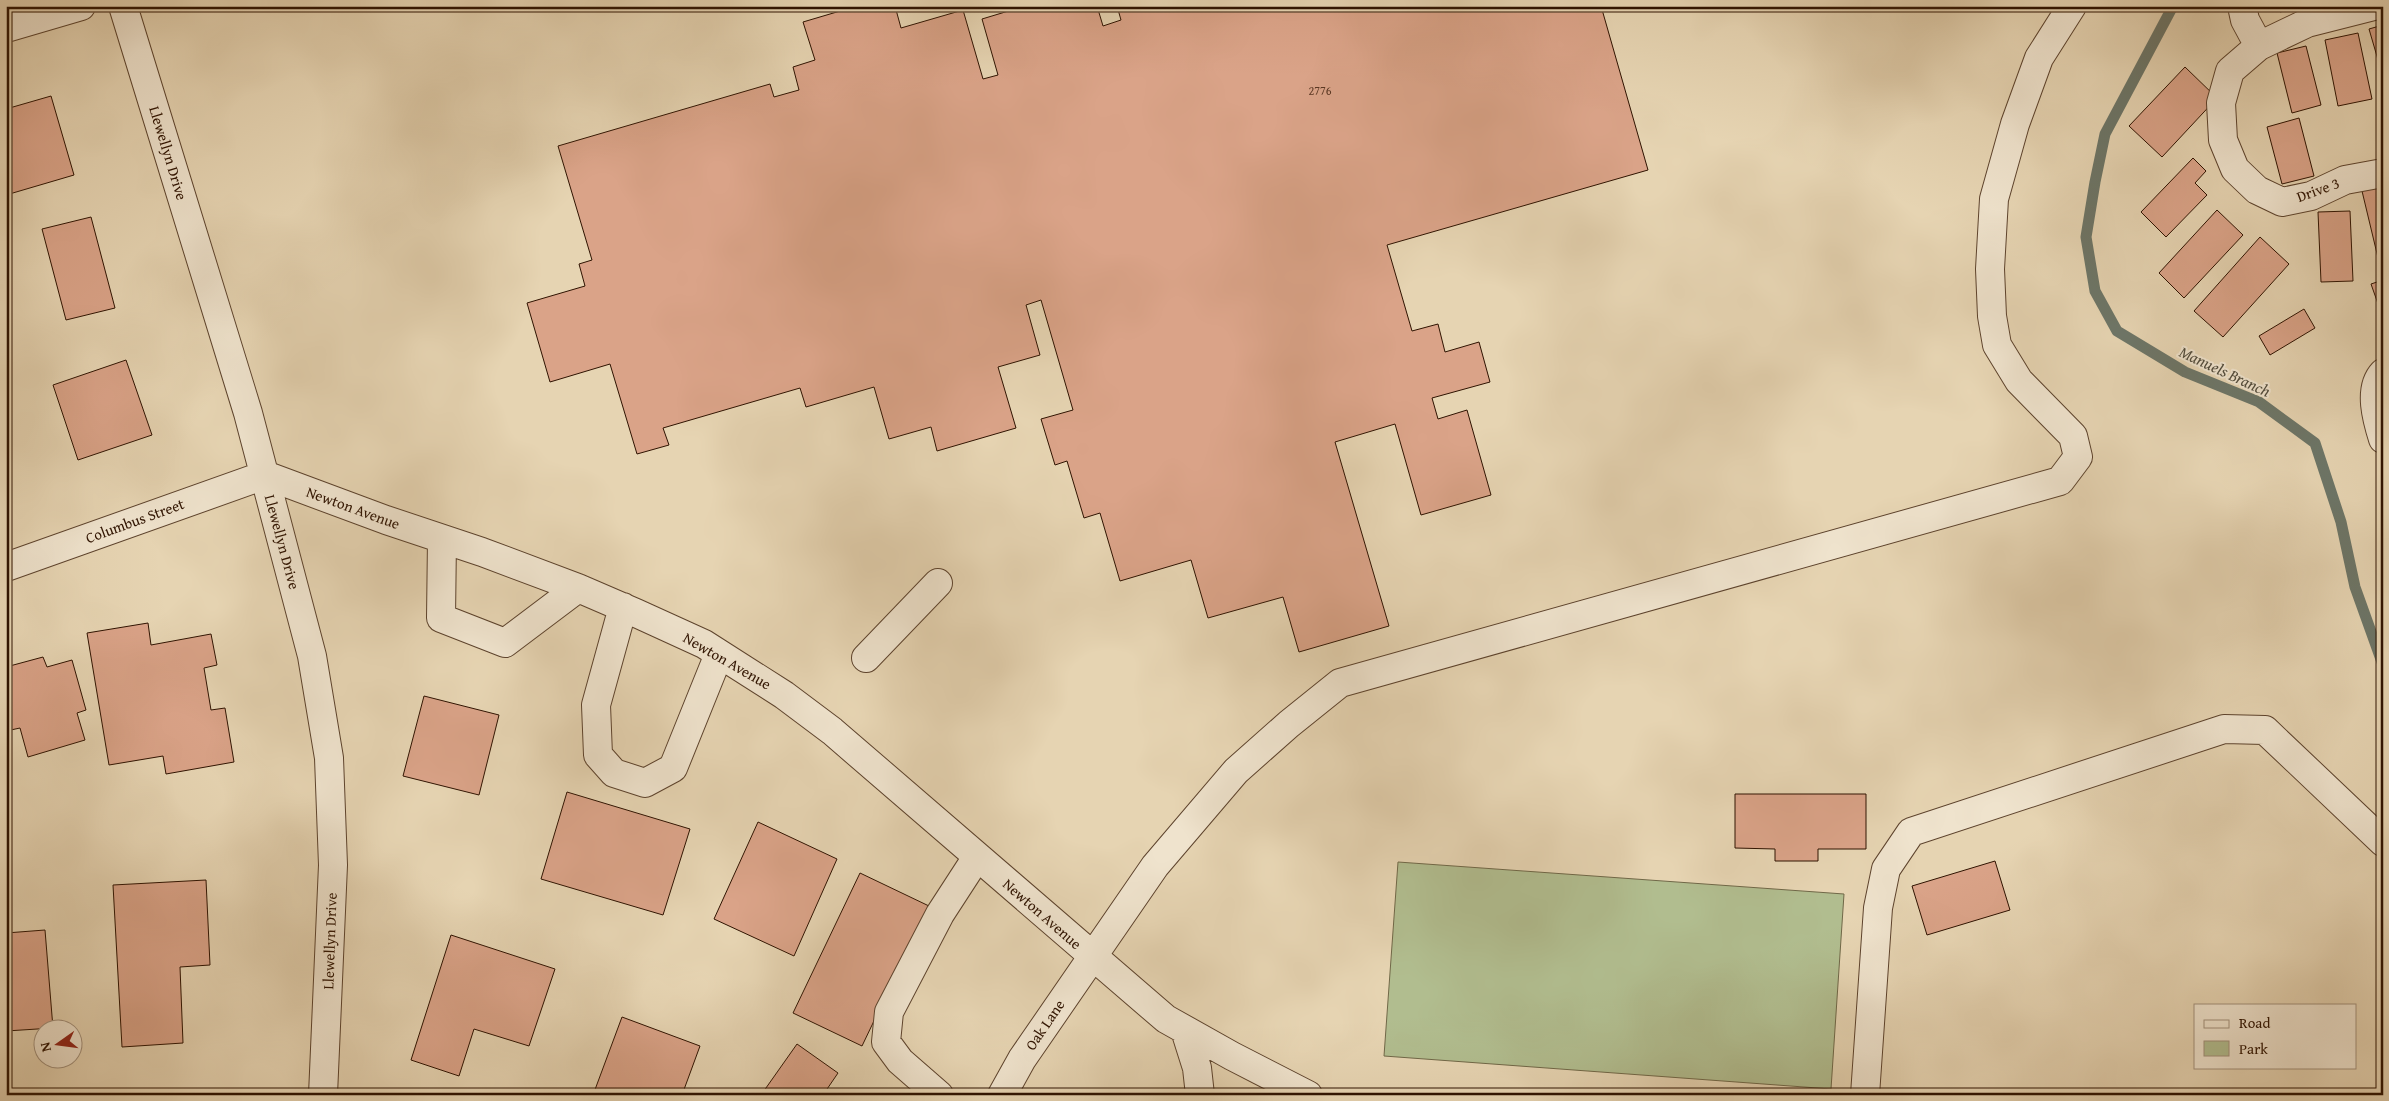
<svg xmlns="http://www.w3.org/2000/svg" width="2389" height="1101" viewBox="0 0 2389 1101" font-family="'Gentium Book Plus',serif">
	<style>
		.green { fill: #b1bd8f; stroke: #706848 }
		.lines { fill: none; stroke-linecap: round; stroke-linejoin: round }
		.stream { stroke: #6d7668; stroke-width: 11 }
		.building { fill: #daa388; stroke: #2f1301 }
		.minor-casing { stroke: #5d432d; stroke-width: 30 }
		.minor { stroke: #efe3cd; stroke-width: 28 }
		.labels { text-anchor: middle; stroke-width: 4; stroke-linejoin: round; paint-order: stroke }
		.number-label { font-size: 12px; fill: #5a3723 }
		.street-label { font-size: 15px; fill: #2f1301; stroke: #efe3cd }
		.water-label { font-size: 16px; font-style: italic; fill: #534d3d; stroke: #efe3cd }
	</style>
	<rect width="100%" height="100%" fill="#e6d4b2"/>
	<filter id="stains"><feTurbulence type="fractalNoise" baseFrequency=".004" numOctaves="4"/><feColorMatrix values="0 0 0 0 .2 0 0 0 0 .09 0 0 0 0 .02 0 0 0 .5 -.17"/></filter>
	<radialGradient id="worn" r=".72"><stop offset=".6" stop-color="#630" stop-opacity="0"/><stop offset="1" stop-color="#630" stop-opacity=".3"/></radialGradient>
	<path class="green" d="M1398,862L1844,894L1831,1089L1384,1056Z"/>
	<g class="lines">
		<path class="stream" d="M2173,6L2105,134L2095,182L2086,237L2095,291L2117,331L2185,372L2259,402L2315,443L2341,522L2355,587L2383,665"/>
	</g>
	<path class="building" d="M857,6H895L901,28L963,10L983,79L998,75L982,19L1025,6H1097L1103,26L1121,20L1117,6H1601L1648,170L1387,245L1412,331L1438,324L1445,352L1479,342L1490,382L1432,398L1438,419L1467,410L1491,495L1421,515L1395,424L1335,442L1389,626L1299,652L1283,597L1208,618L1191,560L1120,581L1100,513L1084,518L1067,461L1055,465L1041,419L1073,410L1041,300L1026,305L1040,355L998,367L1016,428L937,451L931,427L889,439L874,387L806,407L800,388L663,428L669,445L637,454L610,364L550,382L527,303L585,286L579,264L592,260L558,146L770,84L774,97L799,90L793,67L815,60L803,22Z
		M2279,6H2305L2280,12Z
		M2383,25V77L2369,29Z
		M2358,33L2372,99L2338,106L2325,40Z
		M2306,46L2321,105L2292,113L2277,53Z
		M2185,67L2217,98L2162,157L2129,126Z
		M51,96L74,175L6,195V109Z
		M2299,118L2314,176L2282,184L2267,127Z
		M2193,158L2206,171L2195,183L2207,195L2166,237L2141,212Z
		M2383,186V261L2379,262L2362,191Z
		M2217,210L2243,235L2184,298L2159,273Z
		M2350,211L2353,281L2321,282L2318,212Z
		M91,217L115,308L66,320L42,229Z
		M2260,237L2289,264L2223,337L2194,311Z
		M2383,280V318L2371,284Z
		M2304,309L2315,328L2270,355L2259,336Z
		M126,360L152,435L78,460L53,385Z
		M148,623L151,645L211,634L217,665L204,668L211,710L225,708L234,762L166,774L163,756L109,765L87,633Z
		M43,657L47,667L72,660L86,710L77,713L85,740L28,757L20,728L6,731V667Z
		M424,696L499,715L479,795L403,776Z
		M567,792L690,829L663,915L541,879Z
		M1735,794H1866V849H1818V861H1775V849L1735,848Z
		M758,822L837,859L794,956L714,919Z
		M1995,861L2010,910L1927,935L1912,886Z
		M860,873L929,906L862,1046L793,1013Z
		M206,880L210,965L180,967L183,1043L122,1047L113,885Z
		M45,930L53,1028L6,1031V933Z
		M451,935L555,969L529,1046L474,1029L459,1076L411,1060Z
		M622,1017L700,1046L682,1095H593Z
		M797,1044L838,1073L823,1095H761Z"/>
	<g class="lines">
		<g class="minor-casing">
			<path id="minor" d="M123,6L248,413L312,656L329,758L333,865L323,1095
				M2242,6L2245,20L2259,46
				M2374,6L2307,23L2259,46L2230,71L2221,103L2223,140L2235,169L2257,190L2282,202L2311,196L2345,180L2383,173
				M6,28L81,6
				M2383,373C2368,389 2377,420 2383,439
				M442,539L441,618L505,643L578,588
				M6,567L265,475L386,520L482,552L578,588L636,613L704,644L784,695L832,731L1166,1019L1232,1056L1308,1095
				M623,607L596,705L598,755L614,773L645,783L673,768L719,654
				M866,658L938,583
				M1185,1030L1197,1068L1200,1095
				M939,1095L900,1061L886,1042L889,1012L940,914L977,857
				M1002,1095L1022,1059L1155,866L1236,771L1289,724L1340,683L2060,481L2078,457L2073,436L2019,381L1997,345L1992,316L1990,269L1994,199L2015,124L2039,58L2072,6
				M1865,1095L1878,908L1886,869L1911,832L2224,729L2265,730L2383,842"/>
		</g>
		<use href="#minor" class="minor"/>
	</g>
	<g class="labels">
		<g class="number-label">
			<text x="1320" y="95">2776</text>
		</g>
		<g class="street-label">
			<text transform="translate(168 153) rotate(73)" y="5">Llewellyn Drive</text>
			<text transform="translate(2318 190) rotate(-20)" y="5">Drive 3</text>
			<text transform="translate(353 508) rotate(20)" y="5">Newton Avenue</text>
			<text transform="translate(135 521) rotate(-20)" y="5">Columbus Street</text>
			<text transform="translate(282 542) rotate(75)" y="5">Llewellyn Drive</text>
			<text transform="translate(727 661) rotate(30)" y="5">Newton Avenue</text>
			<text transform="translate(1042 914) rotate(41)" y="5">Newton Avenue</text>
			<text transform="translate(330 941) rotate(-88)" y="5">Llewellyn Drive</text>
			<text transform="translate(1045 1025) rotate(-56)" y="5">Oak Lane</text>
		</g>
		<g class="water-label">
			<text transform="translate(2225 371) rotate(25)" y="6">Manuels Branch</text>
		</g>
	</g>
	<rect width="2389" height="1101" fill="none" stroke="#e6d4b2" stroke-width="25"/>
	<rect x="8" y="8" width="2374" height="1086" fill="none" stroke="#2f1301" stroke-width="2.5"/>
	<rect x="12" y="12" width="2364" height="1076" fill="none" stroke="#2f1301"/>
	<rect x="2194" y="1004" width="162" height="65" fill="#efe3cd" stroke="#a2907b"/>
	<rect x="2204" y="1020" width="25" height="8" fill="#efe3cd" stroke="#a2907b"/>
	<text x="2239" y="1028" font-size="15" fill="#2f1301">Road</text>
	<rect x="2204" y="1041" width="25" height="15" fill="#b1bd8f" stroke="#a2907b"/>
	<text x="2239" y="1054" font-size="15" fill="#2f1301">Park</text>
	<g transform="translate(58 1044) rotate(256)"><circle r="24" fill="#efe3cd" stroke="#a2907b"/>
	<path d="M0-4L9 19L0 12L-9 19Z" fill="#8f2418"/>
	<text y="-8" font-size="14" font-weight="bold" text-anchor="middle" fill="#2f1301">N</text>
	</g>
	<rect width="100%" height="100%" filter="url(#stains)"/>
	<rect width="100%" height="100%" fill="url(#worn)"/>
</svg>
